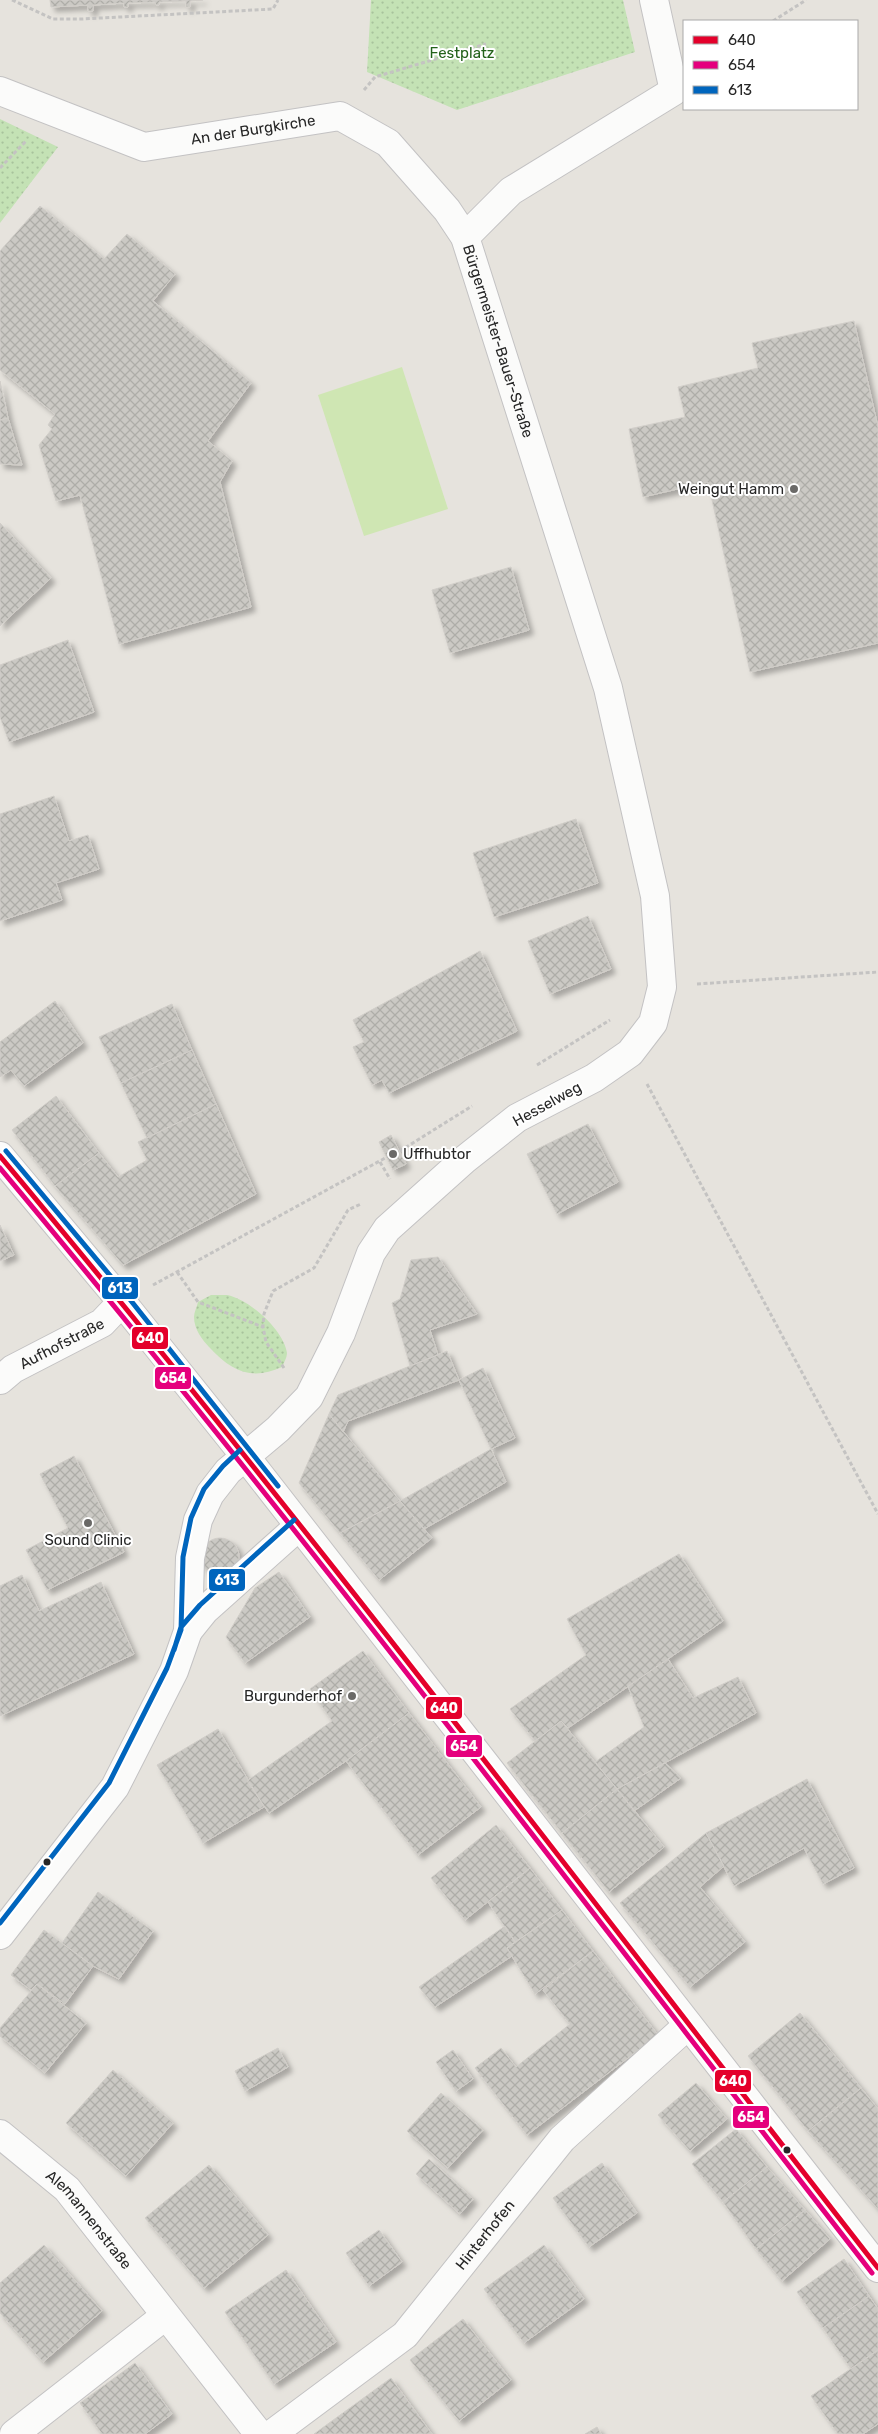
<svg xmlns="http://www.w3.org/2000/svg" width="878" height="2434" viewBox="0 0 878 2434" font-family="Rubik,sans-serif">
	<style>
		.park { fill: url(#park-dots) }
		.pitch { fill: #cfe6b3 }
		.building { fill: url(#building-cross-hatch); stroke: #d1cec9; filter: url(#shadow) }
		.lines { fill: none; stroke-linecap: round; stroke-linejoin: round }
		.minor-casing { stroke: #c3c2c3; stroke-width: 30 }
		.path { stroke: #c4c3c2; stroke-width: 3; stroke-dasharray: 4 2.5; stroke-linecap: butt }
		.minor { stroke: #fbfbfa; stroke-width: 28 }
		.bus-1-casing { stroke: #fff; stroke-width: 9 }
		.bus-2-casing { stroke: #fff; stroke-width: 9 }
		.bus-3-casing { stroke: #fff; stroke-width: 9 }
		.bus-1 { stroke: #e4002b; stroke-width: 5 }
		.bus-2 { stroke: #e5007d; stroke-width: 5 }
		.bus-3 { stroke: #0065bd; stroke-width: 5 }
		.poi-dot { fill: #6a6967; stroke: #fff; stroke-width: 2 }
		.bus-dot { fill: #272727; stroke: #fff; stroke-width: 2 }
		.labels { text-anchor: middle; stroke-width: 4; stroke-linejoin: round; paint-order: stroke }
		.park-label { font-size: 15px; fill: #23621a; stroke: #fff }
		.street-label { font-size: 15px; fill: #272727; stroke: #fff }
		.poi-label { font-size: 15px; fill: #272727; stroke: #fff; text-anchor: end }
		.line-badge { stroke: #fff; stroke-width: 2 }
		.badge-label { font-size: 14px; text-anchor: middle; font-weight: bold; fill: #fff }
	</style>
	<defs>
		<pattern id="park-dots" width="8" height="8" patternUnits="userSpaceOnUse" patternTransform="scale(1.25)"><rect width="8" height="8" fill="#c4e2b5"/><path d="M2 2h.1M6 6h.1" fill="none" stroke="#a8c29c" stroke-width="1.8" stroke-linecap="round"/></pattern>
		<pattern id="building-cross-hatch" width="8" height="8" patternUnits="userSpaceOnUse" patternTransform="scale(1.25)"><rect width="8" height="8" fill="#cbc9c4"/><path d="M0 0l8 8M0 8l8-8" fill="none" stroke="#aeada8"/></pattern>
		<filter id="shadow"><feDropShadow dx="4.5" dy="4.5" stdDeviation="2.5" flood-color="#0004"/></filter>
	</defs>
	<rect width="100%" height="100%" fill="#e6e3dd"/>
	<path class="park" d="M371,0H623L635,52L457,110L367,72Z
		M0,119L58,147L0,223Z
		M211,1295C216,1295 222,1295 227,1295C249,1299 284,1330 287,1353C287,1357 284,1363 282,1367C252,1381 231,1371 210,1348C202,1340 194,1329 194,1317C194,1312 197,1307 198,1302Z"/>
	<path class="pitch" d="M402,367L448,509L364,536L318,395Z"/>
	<path class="building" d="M50,0H203L190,1V7H186V1L159,2V5H156L155,2L128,3V7H124V3L93,5V11H88V5L51,7Z
		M40,206L104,259L127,234L175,274L153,301L251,383L208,441L232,461L220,482L251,607L119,644L80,495L56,501L39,445L52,429L48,425L55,414L0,370V251Z
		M854,321L878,427V643L750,672L708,482L643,497L629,429L685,417L678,387L758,368L752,343Z
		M0,381L8,418L0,420Z
		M8,418L22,465L0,464V420Z
		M0,523L51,578L0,626Z
		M511,567L529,630L450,653L432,590Z
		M68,640L94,712L9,742L0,717V665Z
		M54,796L69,841L88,835L99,869L56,883L62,900L0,921V814Z
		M576,819L598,883L494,917L473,853Z
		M588,916L611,969L550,994L528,941Z
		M480,951L517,1031L389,1093L382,1080L372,1085L353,1047L364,1042L353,1020Z
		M55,1001L83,1043L24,1086L11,1070L0,1077V1042Z
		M172,1004L192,1050L121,1083L99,1037Z
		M192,1050L216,1104L147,1138L121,1083Z
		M56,1096L99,1153L55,1186L12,1130Z
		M216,1104L256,1194L123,1265L55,1186L99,1153L118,1177L147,1160L138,1142Z
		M588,1124L618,1182L557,1214L527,1154Z
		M391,1135L406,1164L393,1170L379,1142Z
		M0,1225L14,1255L0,1261Z
		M438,1257L477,1314L430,1330L438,1355L410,1366L392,1303L400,1299L411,1260Z
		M447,1351L459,1380L348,1421L343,1432L329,1414L338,1395Z
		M483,1368L515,1438L491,1449L459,1380Z
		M329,1414L400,1501L340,1533L299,1483Z
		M491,1449L506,1482L424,1529L400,1501Z
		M74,1456L124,1552L47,1590L26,1550L68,1528L40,1474Z
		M400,1501L432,1538L379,1580L340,1533Z
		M201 1557a19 19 0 1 1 38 0a19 19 0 1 1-38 0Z
		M679,1554L723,1621L568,1728L561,1721L535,1741L510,1709L586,1655L567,1619Z
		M279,1572L310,1617L245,1663L226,1637L255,1588Z
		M22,1575L39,1611L101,1582L134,1654L0,1716V1586Z
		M363,1651L409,1713L346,1761L269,1813L247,1781L332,1721L310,1689Z
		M668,1659L693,1698L738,1677L756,1713L617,1789L595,1762L644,1727L628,1686Z
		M409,1713L481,1807L418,1855L346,1761Z
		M561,1721L617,1789L562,1833L507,1763Z
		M218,1729L264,1807L203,1843L157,1765Z
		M665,1763L681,1778L634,1811L617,1789Z
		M807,1779L854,1868L823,1884L804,1848L734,1886L706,1833Z
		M617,1789L664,1847L609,1892L562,1833Z
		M496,1825L530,1868L465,1920L431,1878Z
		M706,1833L724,1866L700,1887L745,1942L690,1987L620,1903Z
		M530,1868L562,1910L515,1942L488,1902Z
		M98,1892L153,1931L119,1979L93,1966L62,1943Z
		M562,1910L593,1951L535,1994L507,1948Z
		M505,1926L515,1942L507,1948L512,1956L435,2007L419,1987Z
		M44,1930L93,1966L65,2004L37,1984L31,1990L11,1975Z
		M593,1951L658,2035L527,2135L475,2068L501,2048L516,2067L570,2024L543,1990Z
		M37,1984L86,2023L45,2073L0,2036V2028Z
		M800,2013L861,2088L808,2131L748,2056Z
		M278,2048L288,2067L245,2091L235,2071Z
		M453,2050L473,2079L456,2091L436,2062Z
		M113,2070L173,2123L126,2176L66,2123Z
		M696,2083L727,2119L690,2151L658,2115Z
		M861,2088L878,2109V2209L808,2131Z
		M441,2093L483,2130L448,2168L407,2131Z
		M736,2129L767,2167L723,2202L692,2164Z
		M429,2159L473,2199L460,2214L416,2174Z
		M602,2163L637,2213L589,2247L553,2198Z
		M209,2165L268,2235L204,2288L145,2218Z
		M767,2167L805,2210L756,2249L723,2202Z
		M805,2210L830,2239L782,2281L756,2249Z
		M379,2230L402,2262L369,2286L346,2253Z
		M44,2245L102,2311L43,2362L0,2313V2283Z
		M544,2245L584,2299L524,2343L484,2289Z
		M844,2259L869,2296L823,2328L797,2292Z
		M286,2270L336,2342L274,2384L225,2312Z
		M869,2296L878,2309V2350L851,2369L823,2328Z
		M463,2319L511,2380L459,2421L410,2360Z
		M878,2350V2424L863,2434H838L811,2396Z
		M135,2363L172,2414L145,2434H102L80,2403Z
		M391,2378L432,2434H314Z
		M597,2427L601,2434H585Z"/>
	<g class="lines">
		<g class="minor-casing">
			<g id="minor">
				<path id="s1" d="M0,91L144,147L340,116L388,143L447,210L465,237L608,688L655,896L662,987L653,1023L630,1053L594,1078L517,1118L464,1160L387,1229L371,1253L341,1333L309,1397L278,1429L228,1471L210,1494L198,1520L190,1558L188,1631L174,1671L115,1787L0,1935"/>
				<path d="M465,237L511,191L674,91L654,0"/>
				<path d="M0,1156L122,1302L245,1456L878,2268"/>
				<path id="s2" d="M0,1380L13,1369L102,1323L122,1302"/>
				<path d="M188,1631L205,1610L299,1526"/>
				<path id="s3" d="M0,2134L67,2189L259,2434"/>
				<path d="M14,2434L165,2316"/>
				<path id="s4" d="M272,2434L405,2335L562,2139L688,2025"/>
			</g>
		</g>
		<path class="path" d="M12,0L53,19H82L273,9L278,0
			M773,21L806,0
			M364,90L375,77L486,44
			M0,168L27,140
			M697,984L878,972
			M537,1065L610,1020
			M647,1084L878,1514
			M400,1151L472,1106
			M380,1162L390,1179
			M177,1272L198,1302L263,1327
			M153,1285L387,1157
			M284,1368L266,1342L263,1327L264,1314L273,1291L314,1268L348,1210L361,1204"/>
		<use href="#minor" class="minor"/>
		<g class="bus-1-casing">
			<path id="bus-1" d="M0,1156C303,1518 588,1896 878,2268"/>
		</g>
		<g class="bus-2-casing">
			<path id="bus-2" d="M0,1168C301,1528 584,1903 872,2273"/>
		</g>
		<g class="bus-3-casing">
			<path id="bus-3" d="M6,1151L128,1297L278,1486
				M174,1650L181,1627L200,1605L294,1520
				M0,1923L109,1783L167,1668L181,1630L183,1557L191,1518L204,1489L223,1466L240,1450"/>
		</g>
		<use href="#bus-1" class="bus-1"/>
		<use href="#bus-2" class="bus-2"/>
		<use href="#bus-3" class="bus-3"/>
	</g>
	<g class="poi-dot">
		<circle cx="794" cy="489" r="5"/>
		<circle cx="393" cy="1154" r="5"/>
		<circle cx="88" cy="1523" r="5"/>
		<circle cx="352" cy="1696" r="5"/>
	</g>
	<g class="bus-dot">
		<circle cx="47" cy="1862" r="4.5"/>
		<circle cx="787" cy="2150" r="4.5"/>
	</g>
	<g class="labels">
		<g class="park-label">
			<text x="462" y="58">Festplatz</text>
		</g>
		<g class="street-label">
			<text dy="5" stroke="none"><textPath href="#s1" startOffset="265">An der Burgkirche</textPath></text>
			<text dy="5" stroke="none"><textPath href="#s1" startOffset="639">Bürgermeister-Bauer-Straße</textPath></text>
			<text transform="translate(547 1104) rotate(-29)" y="5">Hesselweg</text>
			<text dy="5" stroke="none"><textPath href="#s2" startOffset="72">Aufhofstraße</textPath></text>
			<text dy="5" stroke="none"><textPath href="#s3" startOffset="124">Alemannenstraße</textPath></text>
			<text dy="5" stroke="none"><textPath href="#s4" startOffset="294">Hinterhofen</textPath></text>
		</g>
		<g class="poi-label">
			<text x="784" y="494">Weingut Hamm</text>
			<text x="403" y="1159" text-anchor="start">Uffhubtor</text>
			<text x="88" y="1545" text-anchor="middle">Sound Clinic</text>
			<text x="342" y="1701">Burgunderhof</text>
		</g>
	</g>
	<g class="line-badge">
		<rect x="101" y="1276" width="38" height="24" rx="5" fill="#0065bd"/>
		<rect x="131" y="1326" width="38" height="24" rx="5" fill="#e4002b"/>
		<rect x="154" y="1366" width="38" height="24" rx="5" fill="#e5007d"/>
		<rect x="208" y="1568" width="38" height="24" rx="5" fill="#0065bd"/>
		<rect x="425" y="1696" width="38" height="24" rx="5" fill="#e4002b"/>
		<rect x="445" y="1734" width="38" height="24" rx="5" fill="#e5007d"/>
		<rect x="714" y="2069" width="38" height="24" rx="5" fill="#e4002b"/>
		<rect x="732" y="2105" width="38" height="24" rx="5" fill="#e5007d"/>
	</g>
	<g class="badge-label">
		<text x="120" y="1293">613</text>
		<text x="150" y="1343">640</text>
		<text x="173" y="1383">654</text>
		<text x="227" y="1585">613</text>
		<text x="444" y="1713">640</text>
		<text x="464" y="1751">654</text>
		<text x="733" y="2086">640</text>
		<text x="751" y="2122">654</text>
	</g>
	<rect x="683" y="20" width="175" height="90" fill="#ffffff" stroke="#a9a9a9"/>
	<rect x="693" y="36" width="25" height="8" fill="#e4002b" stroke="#a9a9a9"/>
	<text x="728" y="45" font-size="15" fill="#272727">640</text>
	<rect x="693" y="61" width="25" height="8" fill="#e5007d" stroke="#a9a9a9"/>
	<text x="728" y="70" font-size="15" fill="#272727">654</text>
	<rect x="693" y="86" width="25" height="8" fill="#0065bd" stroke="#a9a9a9"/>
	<text x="728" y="95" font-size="15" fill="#272727">613</text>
</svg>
